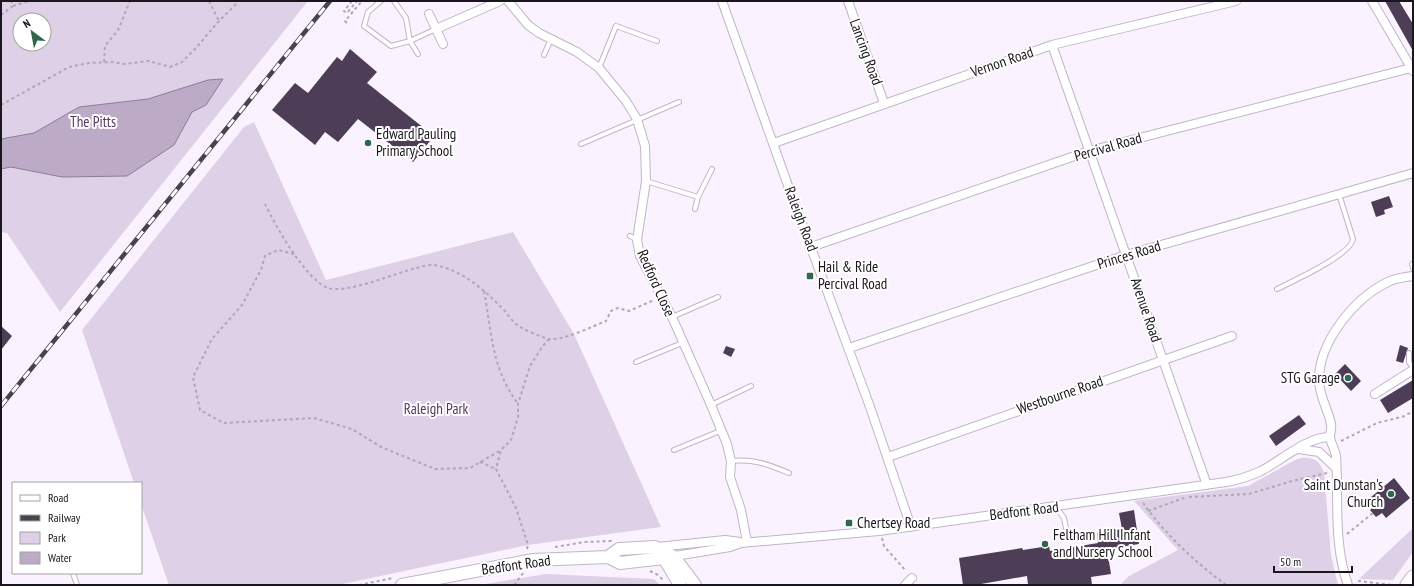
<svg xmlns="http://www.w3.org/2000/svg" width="1414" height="586" viewBox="0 0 1414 586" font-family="'PT Sans Narrow',sans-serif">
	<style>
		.green { fill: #ded0e6; fill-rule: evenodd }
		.water { fill: #bcaac7; stroke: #8b7e94 }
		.building { fill: #4d3d56 }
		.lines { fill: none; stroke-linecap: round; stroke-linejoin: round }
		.lane-casing { stroke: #c0b5c7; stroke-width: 6 }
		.street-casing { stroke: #c0b5c7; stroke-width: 10 }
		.secondary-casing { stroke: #c0b5c7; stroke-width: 14 }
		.primary-casing { stroke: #c0b5c7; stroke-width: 15 }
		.path { stroke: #aea8b3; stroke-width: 2; stroke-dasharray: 3 3; stroke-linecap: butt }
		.lane { stroke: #fff; stroke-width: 4 }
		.street { stroke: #fff; stroke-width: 8 }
		.secondary { stroke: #fff; stroke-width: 12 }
		.primary { stroke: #fff; stroke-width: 13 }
		.rail-casing { stroke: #48444c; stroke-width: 4.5 }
		.rail { stroke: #fff; stroke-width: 3; stroke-dasharray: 9; stroke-linecap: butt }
		.poi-dot { fill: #2f674e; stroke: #fff; stroke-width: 1.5 }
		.labels { text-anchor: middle; stroke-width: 4; stroke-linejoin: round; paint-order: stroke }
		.street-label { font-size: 15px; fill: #1a161d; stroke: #fff }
		.park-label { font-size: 15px; fill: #533862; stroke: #fff }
		.poi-label { font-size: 15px; fill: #1a161d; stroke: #fff; text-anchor: start }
	</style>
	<rect width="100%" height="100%" fill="#faf3ff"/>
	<path class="green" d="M1,1H308L60,312L7,233L1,232ZM20,20H44V44H20Z
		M254,122L326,280L513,232L574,334L661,527L528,545L338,585H169L141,504V483H134L82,330L244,127Z
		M1301,458C1314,457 1320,461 1324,473L1331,555L1338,585H1120L1129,576L1178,550L1134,501L1248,486L1295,460Z
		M1413,528V552L1393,580L1359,579Z
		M546,574L654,579L660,585H479Z"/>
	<path class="water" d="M223,79L206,105L192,112L174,145L127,176L62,177L11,167L1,169V139L34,133L79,107L148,99L208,80Z"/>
	<path class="building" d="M1385,1H1399L1413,24V51Z
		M350,49L377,72L367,83L434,136L413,162L358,119L338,142L325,132L315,145L272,110L295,83L308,93L337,57L342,61Z
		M1389,196L1393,207L1384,210L1385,214L1376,217L1371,202Z
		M1,326L12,336L1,350Z
		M1400,345L1408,348L1403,363L1396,361Z
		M726,346L735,349L731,357L723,353Z
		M1345,364L1361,381L1351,391L1335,374Z
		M1413,380V398L1388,413L1380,400Z
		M1299,415L1306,424L1276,446L1269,436Z
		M1394,478L1410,498L1386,518L1382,513L1376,517L1370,510L1375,505L1370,498Z
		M1134,510L1139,544L1107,549L1111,574L1091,577L1092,585H1028L1027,576L981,584L982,585H963L959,558L1022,548L1023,550L1049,546L1050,551L1098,543L1097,533L1122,529L1119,513Z"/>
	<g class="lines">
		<g class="lane-casing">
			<path id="lane" d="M381,1L368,12L364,26L391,46L410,41L406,18L394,1
				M418,54L410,41L436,29
				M544,55L551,39
				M599,68L616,26L657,41
				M581,144L679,102
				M646,181L698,197L712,169
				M695,209L698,197
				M630,236L637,240
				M1412,264L1413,268
				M1277,289C1293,281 1351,255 1353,239L1339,194
				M672,317L718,297
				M1409,353V362L1413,368
				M636,362L682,343
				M711,405L751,386
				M674,450L720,431
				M731,461C755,459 767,464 789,473
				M1056,507L1064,518L1066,528
				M73,573L77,585"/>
		</g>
		<g class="street-casing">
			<path id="street" d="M508,1L528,25L539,33L577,52L599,68L626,101L637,119L645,146L646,181L637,240L640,256L672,317L711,405L727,444L731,461L730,477L741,510L747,542
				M722,1L790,191L869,404L911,527
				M848,1L884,103
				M1372,1L1413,71
				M429,14L436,29
				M443,44L436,29L500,1
				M1052,45L1207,485
				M774,143L1052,45L1236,1
				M811,247L1089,151L1411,68
				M849,348L1126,255L1413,173
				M1375,394L1413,370
				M1299,449L1319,452L1335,467
				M888,457L1232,336
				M657,547L725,540L740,542
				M669,557L730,547L741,543L879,531L1226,482C1238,480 1250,476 1261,471C1280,461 1309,436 1330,437
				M905,585L912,578
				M1348,585C1333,544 1339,499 1336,456C1335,449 1330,442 1330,436C1330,432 1332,428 1331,424C1328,409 1319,396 1319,380C1319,341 1355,297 1390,281C1397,278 1405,277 1413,276"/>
		</g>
		<g class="secondary-casing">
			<path id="secondary" d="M608,557L619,549L655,547L674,557L695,585
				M402,585L533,560L608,557L620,563L664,558L680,585"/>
		</g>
		<g class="primary-casing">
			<path id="primary" d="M1407,585L1413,577"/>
		</g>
		<path class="path" d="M209,1L219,21
			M352,1L344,11L347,13L357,1
			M13,6L29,1
			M1,15L13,6L11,1
			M347,23L345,21L362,1
			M104,62L105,46L118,30L130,1
			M1,105L69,67L89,63L112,62L124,64L149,61L170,67L182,62L196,48L217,23L239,1
			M265,204C275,225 306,280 328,288C347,294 396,273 416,268C422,267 429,264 434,265C461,270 481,287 500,306C506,311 510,319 516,324C520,328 543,338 549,339C563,341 593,326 606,321L611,311L618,308L629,311L654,300
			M294,254L278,250L265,256L261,270L242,305L212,339L193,377L200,410L224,423L314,418L352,429L381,447L435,469L470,468L501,450
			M484,291C492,333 491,367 518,404
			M1341,441L1377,423L1405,416L1413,411
			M480,462L496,469
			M1189,497L1249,494L1292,481L1327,473
			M1143,503C1165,534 1195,562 1226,585
			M1148,511L1184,498
			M1347,534L1373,513
			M882,538L884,546L906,571
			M555,547L584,542L612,541
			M527,549L528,545L516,508L496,469L501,450L511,440L518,417V404L530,366L542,347L549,339
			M650,571L658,575L664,581
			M1358,581L1393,585
			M359,585L393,578
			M514,585L524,572"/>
		<use href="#lane" class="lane"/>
		<use href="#street" class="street"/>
		<use href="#secondary" class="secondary"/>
		<use href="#primary" class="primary"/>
		<g class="rail-casing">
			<path id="rail" d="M1,406L330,1"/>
		</g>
		<use href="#rail" class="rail"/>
	</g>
	<g class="poi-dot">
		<circle cx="368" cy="143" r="4"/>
		<rect x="806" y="272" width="8" height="8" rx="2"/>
		<circle cx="1348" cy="378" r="4"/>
		<circle cx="1391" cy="494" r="4"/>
		<rect x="845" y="519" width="8" height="8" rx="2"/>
		<circle cx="1045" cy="544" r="4"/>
	</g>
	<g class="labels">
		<g class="street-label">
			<text transform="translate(866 52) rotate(70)" y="5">Lancing Road</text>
			<text transform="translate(1002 62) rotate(-19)" y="5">Vernon Road</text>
			<text transform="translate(1108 147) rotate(-16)" y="5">Percival Road</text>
			<text transform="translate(801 219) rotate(69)" y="5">Raleigh Road</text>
			<text transform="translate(1129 255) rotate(-17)" y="5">Princes Road</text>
			<text transform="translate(656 283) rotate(66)" y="5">Redford Close</text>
			<text transform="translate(1146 310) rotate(71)" y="5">Avenue Road</text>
			<text transform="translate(1060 395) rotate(-19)" y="5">Westbourne Road</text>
			<text transform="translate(1024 511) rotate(-7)" y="5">Bedfont Road</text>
			<text transform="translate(516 565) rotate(-8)" y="5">Bedfont Road</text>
		</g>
		<g class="park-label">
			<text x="93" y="127">The Pitts</text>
			<text x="436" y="414">Raleigh Park</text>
		</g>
		<g class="poi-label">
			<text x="376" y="139">Edward Pauling<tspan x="376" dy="17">Primary School</tspan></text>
			<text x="818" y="272">Hail &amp; Ride<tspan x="818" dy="17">Percival Road</tspan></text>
			<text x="1340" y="383" text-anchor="end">STG Garage</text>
			<text x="1383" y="490" text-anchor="end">Saint Dunstan's<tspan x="1383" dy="17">Church</tspan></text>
			<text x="857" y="528">Chertsey Road</text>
			<text x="1053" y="540">Feltham Hill Infant<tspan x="1053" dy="17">and Nursery School</tspan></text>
		</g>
	</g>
	<rect width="1414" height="586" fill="none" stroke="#1a161d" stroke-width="4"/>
	<rect x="12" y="482" width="130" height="92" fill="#ffffff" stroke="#a3a2a5"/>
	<rect x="20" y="495" width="20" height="6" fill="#ffffff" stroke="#a3a2a5"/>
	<text x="48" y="502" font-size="12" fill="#1a161d">Road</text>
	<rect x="20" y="515" width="20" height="6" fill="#48444c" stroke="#a3a2a5"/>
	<text x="48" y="522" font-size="12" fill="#1a161d">Railway</text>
	<rect x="20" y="532" width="20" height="12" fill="#ded0e6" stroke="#a3a2a5"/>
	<text x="48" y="542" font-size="12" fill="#1a161d">Park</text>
	<rect x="20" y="552" width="20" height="12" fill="#bcaac7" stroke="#a3a2a5"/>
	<text x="48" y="562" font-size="12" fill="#1a161d">Water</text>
	<g transform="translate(32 32) rotate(328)"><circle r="19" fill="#ffffff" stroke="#a3a2a5"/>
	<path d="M0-3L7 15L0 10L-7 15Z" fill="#2f674e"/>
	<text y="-6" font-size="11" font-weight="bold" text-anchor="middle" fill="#1a161d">N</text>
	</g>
	<path d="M1274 566v6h78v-6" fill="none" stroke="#1a161d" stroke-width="2"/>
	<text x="1280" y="566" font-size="12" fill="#1a161d" stroke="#ffffff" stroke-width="3" paint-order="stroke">50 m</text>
</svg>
